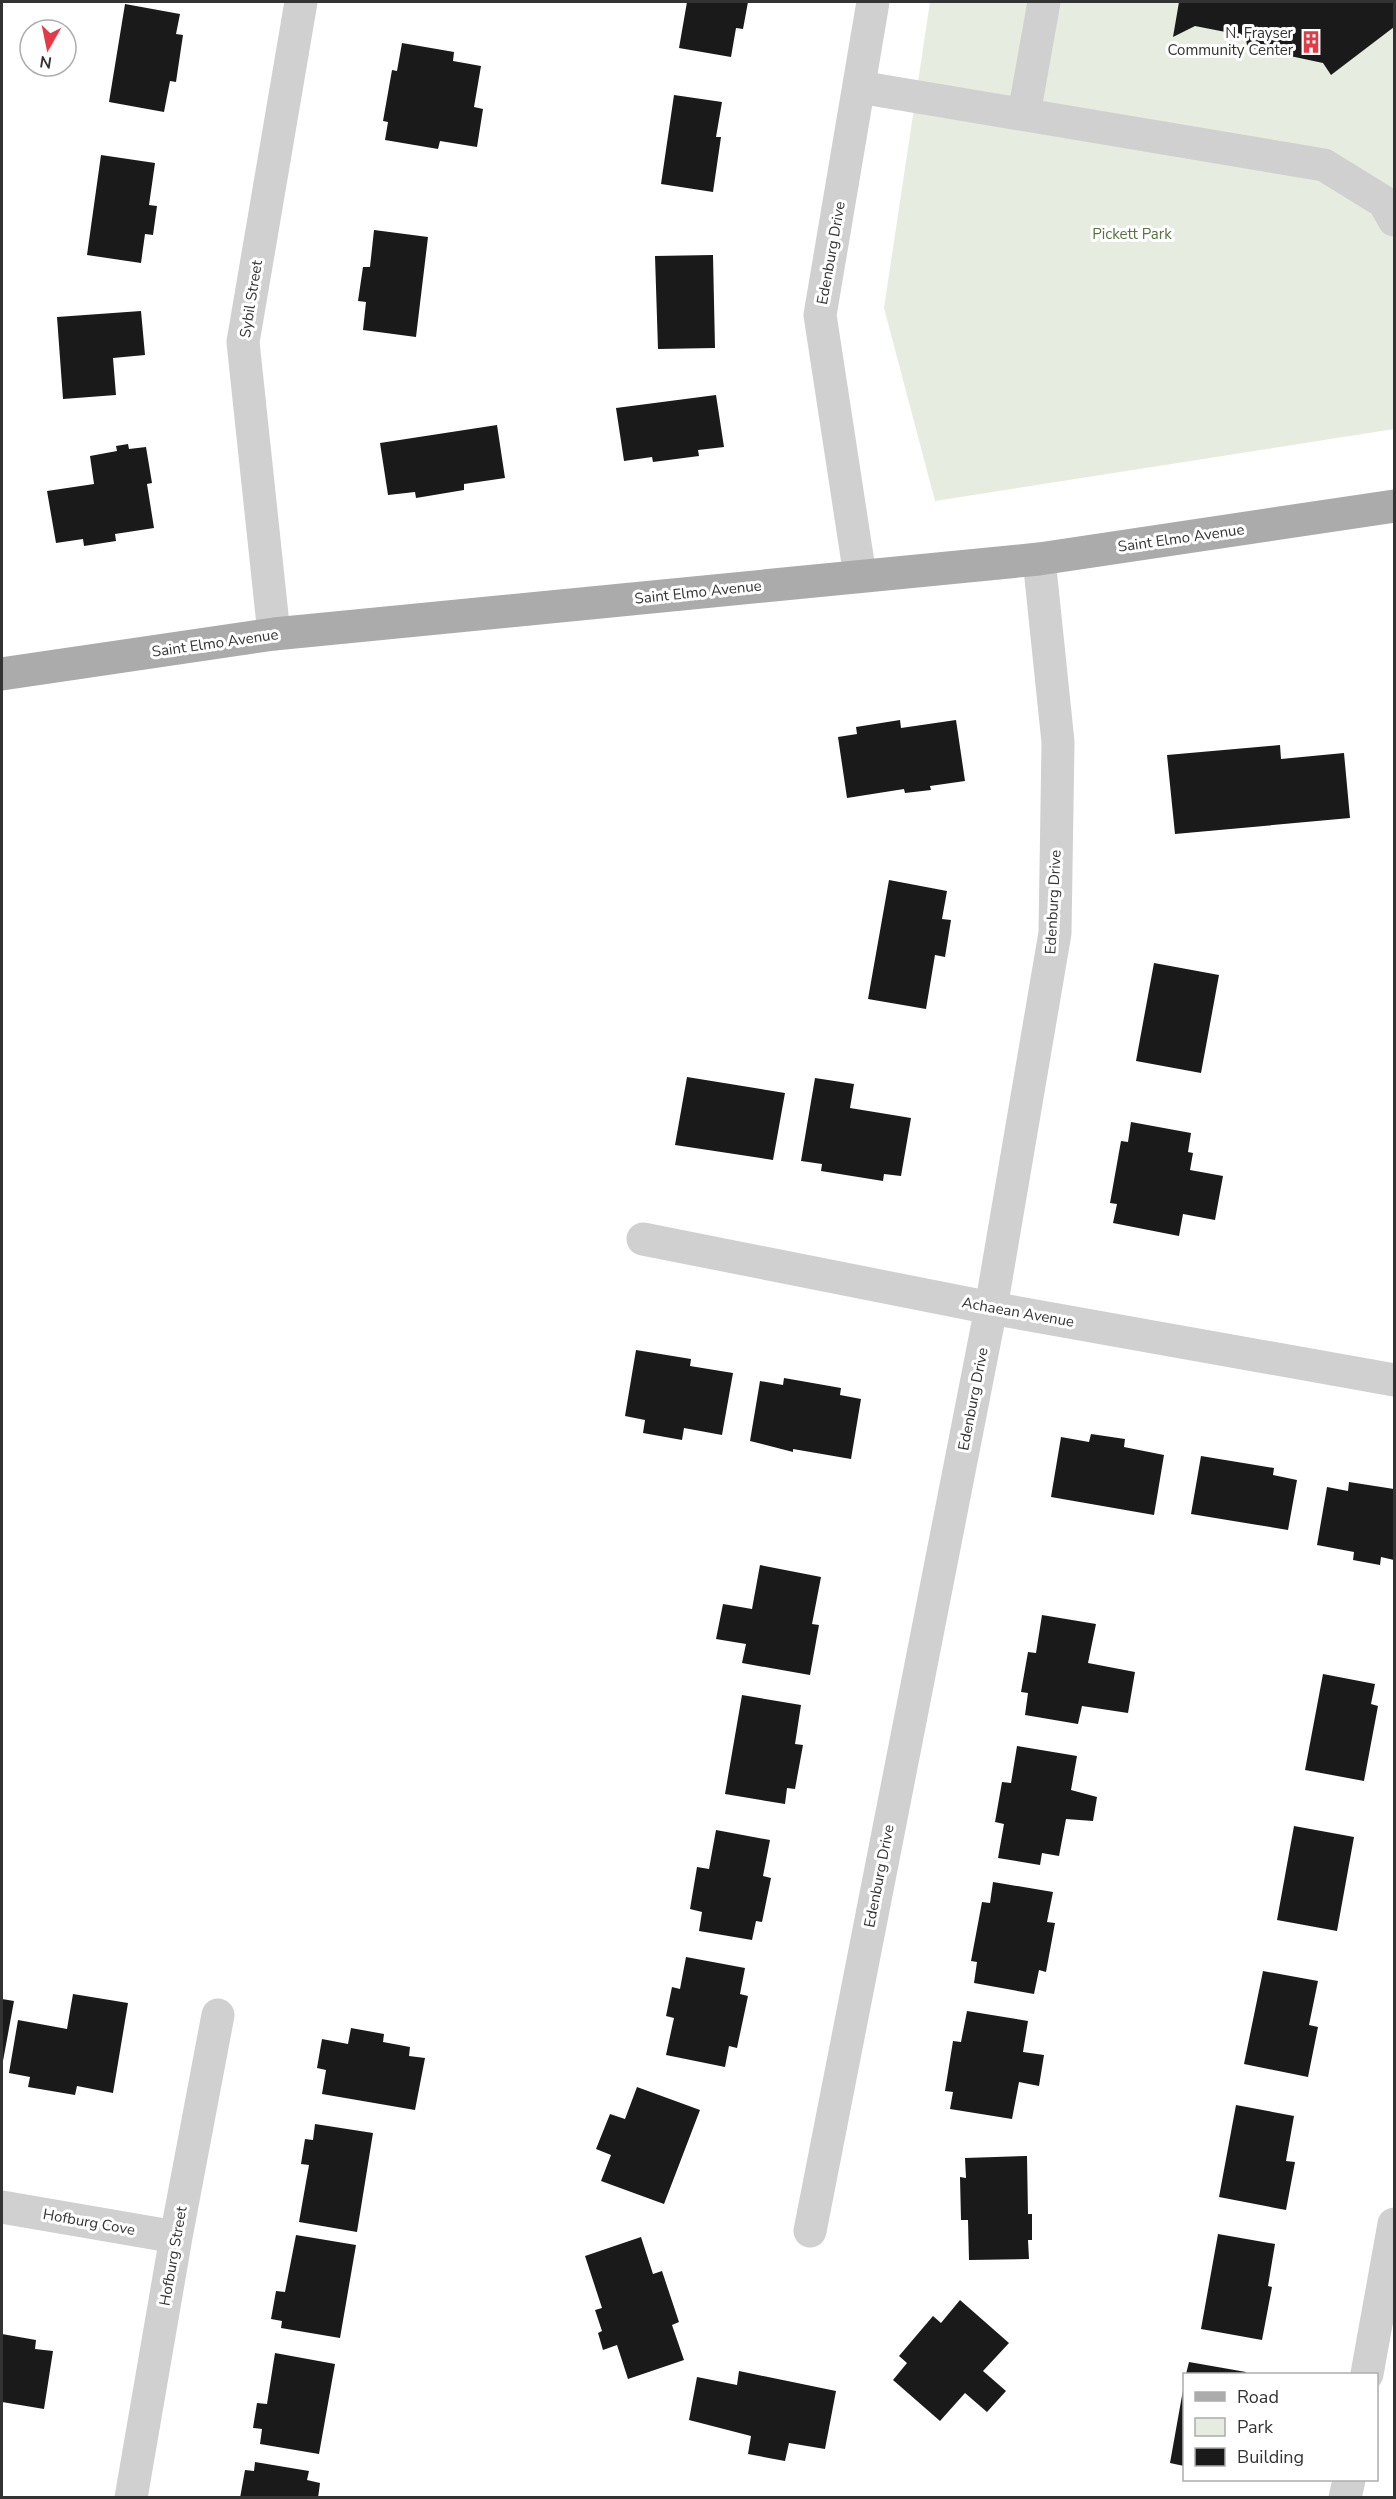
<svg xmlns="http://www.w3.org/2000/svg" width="1396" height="2499" viewBox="0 0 1396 2499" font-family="'Nunito Sans',sans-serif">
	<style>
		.green { fill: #e6ecdf }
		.building { fill: #1a1a1a }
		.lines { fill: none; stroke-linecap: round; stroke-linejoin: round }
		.minor { stroke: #d0d0d0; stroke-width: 33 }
		.major { stroke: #ababab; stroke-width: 33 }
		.labels { text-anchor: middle; stroke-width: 6; stroke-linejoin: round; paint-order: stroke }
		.poi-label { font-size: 15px; fill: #333; stroke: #fff; text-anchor: end }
		.park-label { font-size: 15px; fill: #56703f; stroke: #fff }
		.street-label { font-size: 15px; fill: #333; stroke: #fff }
	</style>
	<rect width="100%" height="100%" fill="#fff"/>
	<path class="green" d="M930,2H1394V429L935,501L884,308Z"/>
	<path class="building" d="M687,2H748L743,29L736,28L731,57L679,48Z
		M1179,2H1394V27L1331,75L1323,63L1247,47L1246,36L1195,26L1173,37Z
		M125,4L180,14L176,34L183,35L176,82L170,81L164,112L109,102Z
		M402,43L454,52L453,61L481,66L474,107L483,109L477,147L440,141L438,149L385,140L388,122L383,121L392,70L397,71Z
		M674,95L722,102L716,137H721L713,192L661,184Z
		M101,155L155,163L149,205L157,206L153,235L145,234L141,263L87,255Z
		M374,230L428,237L416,337L363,330L366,302L358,301L363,267H370Z
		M713,255L715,348L658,349L655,256Z
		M141,311L145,355L113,358L116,395L63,399L57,317Z
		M716,395L724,447L698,450L699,456L653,462L652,457L624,461L616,408Z
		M497,425L505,478L464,484V490L416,498L415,492L388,495L380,443Z
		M128,444L129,449L146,447L152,483L147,484L154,528L115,534L116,541L84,546L83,539L56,543L47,491L94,484L90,456L117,451L116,446Z
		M900,720L901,728L956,720L965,781L930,786L931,790L905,793L904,789L847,798L838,737L857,734L856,727Z
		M1280,745L1281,759L1344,753L1350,818L1175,834L1167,755Z
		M889,880L947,891L942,919L951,920L945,957L935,955L926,1009L868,999Z
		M1154,963L1219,975L1201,1073L1136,1061Z
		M687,1077L785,1093L773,1160L675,1145Z
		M815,1078L854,1084L850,1108L911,1118L901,1176L884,1174L883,1181L821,1171L822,1164L801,1161Z
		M1131,1122L1191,1133L1188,1152L1193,1153L1190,1170L1223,1176L1215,1220L1183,1214L1179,1236L1113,1223L1117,1204L1110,1203L1121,1141L1128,1142Z
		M636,1350L691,1359L690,1366L733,1373L722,1435L684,1428L682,1440L643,1433L645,1420L625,1416Z
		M784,1378L841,1388L840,1395L861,1399L851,1459L793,1449V1452L750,1441L760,1381L783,1385Z
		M1091,1434L1125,1439L1124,1447L1164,1455L1154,1515L1051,1497L1061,1437L1089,1442Z
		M1201,1456L1274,1468L1273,1475L1297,1480L1288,1530L1191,1514Z
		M1349,1482L1394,1489V1560L1381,1557L1380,1565L1353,1560L1354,1552L1317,1545L1327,1487L1348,1491Z
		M760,1565L821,1577L812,1624L819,1625L810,1675L742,1663L746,1644L716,1639L723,1604L752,1609Z
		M1042,1615L1096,1624L1088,1663L1135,1672L1128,1713L1082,1706L1078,1724L1025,1715L1028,1693L1021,1692L1028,1652L1036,1653Z
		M1323,1674L1375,1684L1371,1704L1378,1706L1364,1781L1305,1770Z
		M742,1695L801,1705L795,1744L803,1745L795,1789L787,1788L785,1804L725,1794Z
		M1017,1746L1077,1756L1071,1790L1097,1797L1093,1821L1066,1819L1059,1856L1042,1853L1040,1865L998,1858L1004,1824L995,1822L1002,1782L1011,1783Z
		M1294,1826L1354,1837L1337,1931L1277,1920Z
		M716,1830L770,1840L763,1876L771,1878L762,1922L756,1921L752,1940L699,1931L702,1912L690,1909L697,1867L709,1869Z
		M993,1882L1053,1892L1047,1922L1055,1923L1046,1972L1039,1970L1034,1994L974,1983L977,1962L971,1961L982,1902L990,1903Z
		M686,1957L745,1968L740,1994L748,1996L737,2048L729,2046L725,2067L666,2055L674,2018L666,2016L672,1987L680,1989Z
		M1263,1971L1318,1981L1309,2025L1318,2027L1308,2077L1244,2064Z
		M73,1994L128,2003L113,2093L77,2086L75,2095L28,2087L30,2077L9,2073L18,2020L67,2029Z
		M2,1999L14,2001L3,2061H2Z
		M967,2011L1028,2021L1023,2052L1044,2055L1039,2086L1019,2082L1012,2119L950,2109L953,2092L945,2091L953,2041L961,2042Z
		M351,2028L384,2034L383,2042L410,2047L409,2056L425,2058L415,2110L322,2094L326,2070L317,2068L322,2039L348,2044Z
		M637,2087L700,2110L664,2204L601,2181L611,2155L596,2149L610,2114L625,2119Z
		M1236,2105L1294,2116L1286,2161L1295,2162L1286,2210L1219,2197Z
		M315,2124L373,2133L357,2232L299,2222L309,2165L301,2164L305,2139L313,2140Z
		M1027,2156L1028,2214H1032V2240H1028L1029,2259L969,2260L968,2220H961L960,2177L966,2178L965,2158Z
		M1218,2234L1275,2244L1268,2286L1272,2287L1262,2340L1201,2329Z
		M296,2235L356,2245L340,2338L281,2328L282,2321L271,2319L276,2291L285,2292Z
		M641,2237L653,2274L662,2271L679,2322L672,2325L684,2360L628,2379L617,2345L603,2350L598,2333L602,2331L595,2310L602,2308L585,2256Z
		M960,2300L1009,2343L983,2371L1006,2391L987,2412L965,2393L940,2421L893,2380L907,2363L899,2356L933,2316L941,2323Z
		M2,2334L36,2340L35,2349L53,2351L44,2409L2,2402Z
		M275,2353L335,2364L319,2454L260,2444L262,2429L253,2428L257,2403L267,2404Z
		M1189,2362L1246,2372V2374H1186Z
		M739,2371L836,2391L825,2449L789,2443L785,2461L748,2454L751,2436L689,2420L697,2377L737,2385Z
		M1183,2390H1184V2466L1170,2463Z
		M255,2462L309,2471L307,2480L320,2483L318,2498H240L245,2470L254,2471Z"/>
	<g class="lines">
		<path class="minor" d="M859,87L1324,165L1384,202L1394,220
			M1024,114L1044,2
			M860,576L820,315L873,2
			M274,634L243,342L301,2
			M643,1239L991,1308L1394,1380
			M2,2207L176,2237
			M810,2231L991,1308L1055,933L1058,742L1039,559
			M1367,2374L1394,2224
			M131,2498L176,2237L218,2015
			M1345,2498L1349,2480"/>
		<path class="major" d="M2,674L274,634L1039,559L1394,506"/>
	</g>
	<defs>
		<g id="building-bare" transform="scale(1.8)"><path d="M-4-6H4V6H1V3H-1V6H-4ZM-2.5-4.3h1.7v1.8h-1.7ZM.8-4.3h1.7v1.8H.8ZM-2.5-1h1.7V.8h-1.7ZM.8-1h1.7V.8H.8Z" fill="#e63946" stroke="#fff" stroke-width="2.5" paint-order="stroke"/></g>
	</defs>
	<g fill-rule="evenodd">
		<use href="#building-bare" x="1311" y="42"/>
	</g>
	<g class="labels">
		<g class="poi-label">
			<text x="1293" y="38">N. Frayser<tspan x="1293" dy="17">Community Center</tspan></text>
		</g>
		<g class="park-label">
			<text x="1132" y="239">Pickett Park</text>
		</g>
		<g class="street-label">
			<text transform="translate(831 253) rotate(-80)" y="5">Edenburg Drive</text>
			<text transform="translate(251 299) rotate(-81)" y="5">Sybil Street</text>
			<text transform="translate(1181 538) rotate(-8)" y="5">Saint Elmo Avenue</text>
			<text transform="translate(698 592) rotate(-6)" y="5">Saint Elmo Avenue</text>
			<text transform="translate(215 643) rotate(-8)" y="5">Saint Elmo Avenue</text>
			<text transform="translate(1053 902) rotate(-87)" y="5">Edenburg Drive</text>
			<text transform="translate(1018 1312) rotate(10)" y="5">Achaean Avenue</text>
			<text transform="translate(973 1399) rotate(-79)" y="5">Edenburg Drive</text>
			<text transform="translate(879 1876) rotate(-79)" y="5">Edenburg Drive</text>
			<text transform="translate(89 2222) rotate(10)" y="5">Hofburg Cove</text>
			<text transform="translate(173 2256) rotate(-80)" y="5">Hofburg Street</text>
		</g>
	</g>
	<rect width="1396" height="2499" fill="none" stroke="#333333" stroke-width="6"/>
	<rect x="1183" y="2373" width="195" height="108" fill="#ffffff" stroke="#adadad" stroke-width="1.5"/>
	<rect x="1195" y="2392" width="30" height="9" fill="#ababab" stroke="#adadad" stroke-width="1.5"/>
	<text x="1237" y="2403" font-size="18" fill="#333333">Road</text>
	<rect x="1195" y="2418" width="30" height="18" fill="#e6ecdf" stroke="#adadad" stroke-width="1.5"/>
	<text x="1237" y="2433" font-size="18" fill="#333333">Park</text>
	<rect x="1195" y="2448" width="30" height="18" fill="#1a1a1a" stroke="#adadad" stroke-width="1.5"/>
	<text x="1237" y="2463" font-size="18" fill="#333333">Building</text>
	<g transform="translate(48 48) rotate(189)"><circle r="28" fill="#ffffff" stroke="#adadad" stroke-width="1.5"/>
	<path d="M0-4.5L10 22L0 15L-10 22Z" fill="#e63946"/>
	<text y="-9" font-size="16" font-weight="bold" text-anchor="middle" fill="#333333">N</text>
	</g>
</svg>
